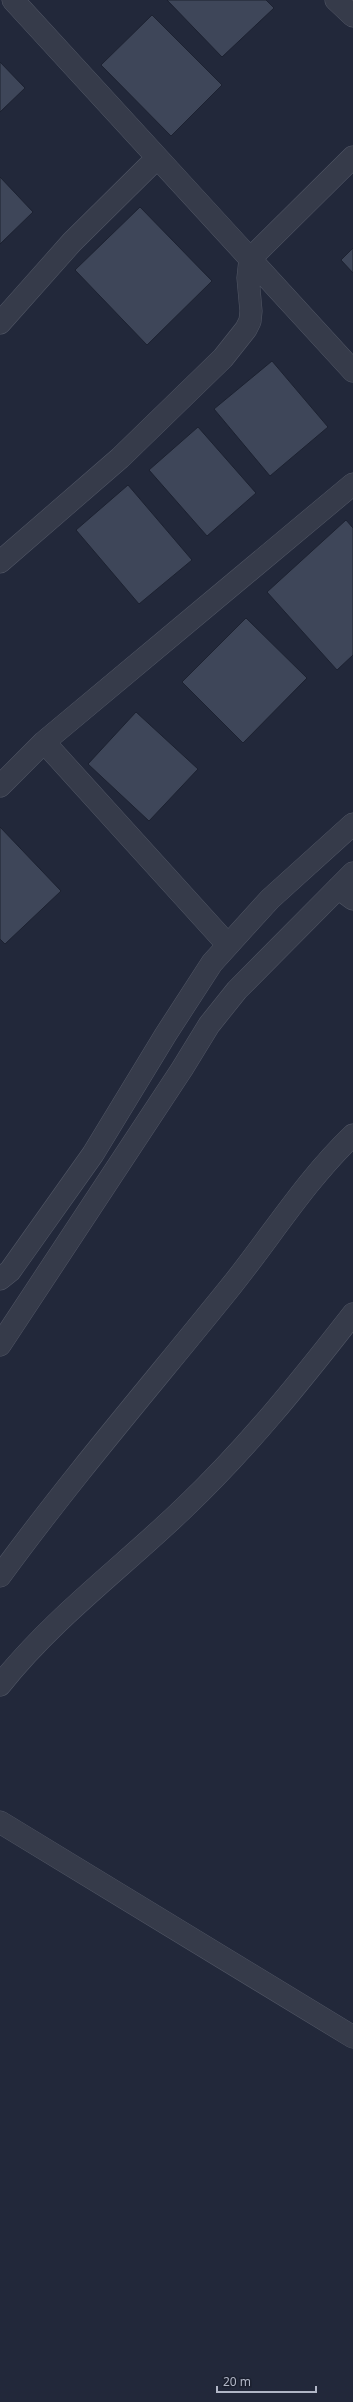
<svg xmlns="http://www.w3.org/2000/svg" width="353" height="2402" viewBox="0 0 353 2402" font-family="'Noto Sans',sans-serif">
	<style>
		.building { fill: #3e4659; stroke: #1d2231 }
		.lines { fill: none; stroke-linecap: round; stroke-linejoin: round }
		.minor-casing { stroke: #515665; stroke-width: 23 }
		.minor { stroke: #363b4a; stroke-width: 22 }
	</style>
	<rect width="100%" height="100%" fill="#22283a"/>
	<path class="building" d="M167,0H266L274,8L222,57Z
		M152,15L222,85L171,136L101,65Z
		M0,62L25,88L0,112Z
		M0,177L33,212L0,244Z
		M140,207L212,281L147,345L75,270Z
		M353,248V273L341,260Z
		M272,361L328,427L270,476L214,409Z
		M198,427L256,493L207,536L149,470Z
		M128,485L192,560L139,604L76,530Z
		M346,520L353,528V655L337,670L267,592Z
		M246,618L307,678L243,743L182,682Z
		M136,712L198,769L149,821L88,764Z
		M0,827L61,891L5,944L0,939Z"/>
	<g class="lines">
		<g class="minor-casing">
			<path id="minor" d="M13,0L353,371
				M336,0L353,16
				M0,323L72,242L157,158
				M0,562L120,458L223,358L246,329L250,321L251,311L248,278L250,259L353,157
				M44,742L227,944
				M0,786L44,742L353,484
				M338,888L353,899
				M0,1279L10,1271L93,1154L166,1034L212,963L270,899L353,824
				M0,1345L182,1069L209,1025L237,990L353,873
				M0,1576C73,1476 154,1382 232,1285C272,1235 306,1180 353,1135
				M0,1685C54,1617 123,1567 185,1507C247,1448 300,1382 353,1314
				M0,1822L353,2037"/>
		</g>
		<use href="#minor" class="minor"/>
	</g>
	<path d="M217 2386v6h99v-6" fill="none" stroke="#b1b6c6" stroke-width="2"/>
	<text x="223" y="2386" font-size="12" fill="#b1b6c6" stroke="#1b202f" stroke-width="3" paint-order="stroke">20 m</text>
</svg>
